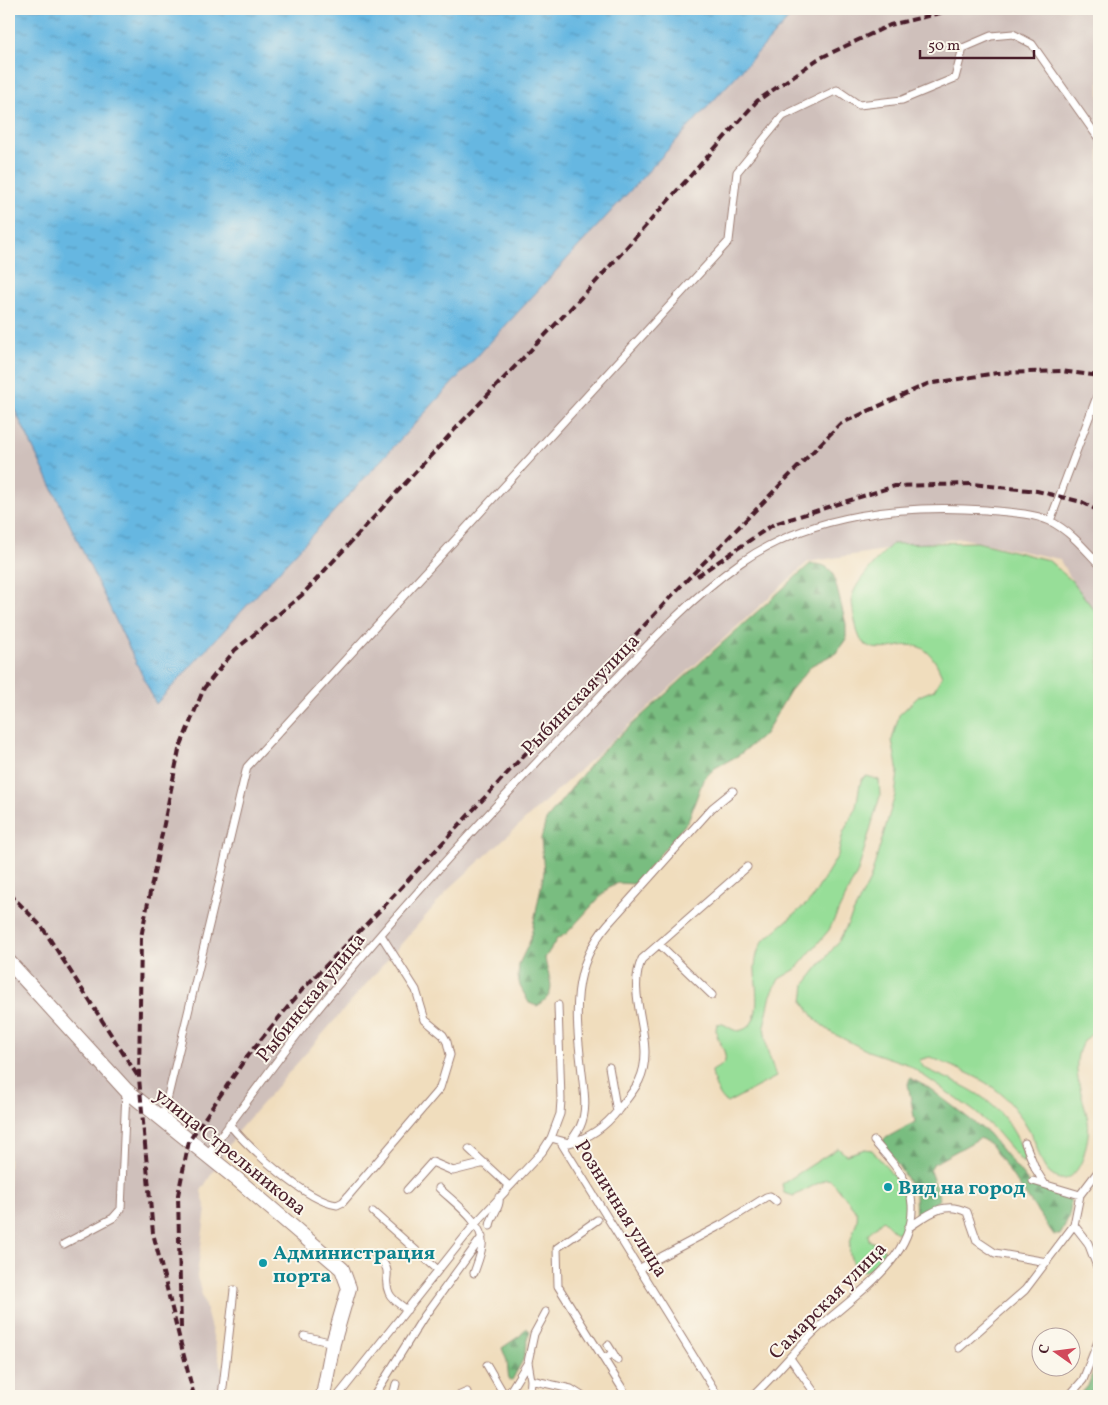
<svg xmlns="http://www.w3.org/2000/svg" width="1108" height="1405" viewBox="0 0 1108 1405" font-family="Vollkorn,serif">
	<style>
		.industrial { fill: #cfc0bb }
		.grass { fill: #97de98; stroke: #707e62 }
		.forest { fill: url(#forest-firs); stroke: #626e56 }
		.water { fill: url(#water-ripples); stroke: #586b86 }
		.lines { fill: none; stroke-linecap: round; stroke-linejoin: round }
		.lane-casing { stroke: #9d7e74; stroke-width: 9 }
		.street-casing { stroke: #9d7e74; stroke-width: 16 }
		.lane { stroke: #fff; stroke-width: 7 }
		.street { stroke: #fff; stroke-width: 14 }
		.rail { stroke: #4a1f2b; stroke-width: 4; stroke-dasharray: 8 4; stroke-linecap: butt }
		.culture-dot { fill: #0f9aa8; stroke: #fbf7ec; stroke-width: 2 }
		.labels { text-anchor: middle; stroke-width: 4; stroke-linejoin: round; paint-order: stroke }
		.street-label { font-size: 20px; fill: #4a1f2b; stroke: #fbf7ec }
		.culture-label { font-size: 20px; font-weight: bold; fill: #0d838f; stroke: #fbf7ec; text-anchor: start }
	</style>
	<defs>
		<pattern id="forest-firs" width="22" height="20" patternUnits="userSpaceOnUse" patternTransform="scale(1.25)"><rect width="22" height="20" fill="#79bd80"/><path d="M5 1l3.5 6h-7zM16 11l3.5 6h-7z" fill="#659969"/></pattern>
		<pattern id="water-ripples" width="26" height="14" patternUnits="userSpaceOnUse" patternTransform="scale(1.25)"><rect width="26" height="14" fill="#66b7e1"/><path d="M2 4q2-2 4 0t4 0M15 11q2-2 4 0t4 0" fill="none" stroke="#5694b7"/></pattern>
	</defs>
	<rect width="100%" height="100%" fill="#fbf7ec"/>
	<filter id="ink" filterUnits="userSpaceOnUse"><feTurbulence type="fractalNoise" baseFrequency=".02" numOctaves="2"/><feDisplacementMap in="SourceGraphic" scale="10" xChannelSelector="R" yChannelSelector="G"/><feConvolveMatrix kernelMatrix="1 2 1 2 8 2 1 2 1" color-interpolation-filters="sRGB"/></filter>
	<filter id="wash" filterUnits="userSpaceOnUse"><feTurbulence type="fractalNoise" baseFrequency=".0096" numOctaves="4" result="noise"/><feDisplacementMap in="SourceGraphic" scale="20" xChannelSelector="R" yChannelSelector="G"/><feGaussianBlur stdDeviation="1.12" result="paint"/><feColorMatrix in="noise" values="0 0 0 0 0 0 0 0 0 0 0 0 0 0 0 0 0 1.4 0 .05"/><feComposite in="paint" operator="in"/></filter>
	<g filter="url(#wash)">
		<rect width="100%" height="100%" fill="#f0ddbd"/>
		<path class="industrial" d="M798,9H1099V624L1059,559L961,538L808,562L450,888L238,1131L201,1191L206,1209L197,1276L229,1396H9V398L156,703Z"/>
		<path class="grass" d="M977,542L1048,560L1071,580L1099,616V1026C1094,1032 1085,1039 1081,1046C1070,1069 1084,1098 1088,1121C1090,1133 1086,1146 1083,1158C1078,1171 1068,1186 1053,1176C1041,1169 1039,1151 1034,1140C1028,1128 1020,1115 1011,1104C992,1080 957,1069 930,1057L919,1060L924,1068C967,1088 997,1096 1019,1142C1022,1149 1026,1158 1023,1163L993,1128L974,1111L907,1064L868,1051L832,1033L817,1021L803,1002L805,984L839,941L870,880L895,795L898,772L892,740L899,715L919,696L934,690L942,676C921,621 892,660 866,645C860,641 857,632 856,625C854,617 852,607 852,598C853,584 882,554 892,544Z
			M867,776L879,780L880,796L858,871L829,930L796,969L779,979L771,995L764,1026L767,1049L776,1077L727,1103C719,1098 713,1082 712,1071C716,1068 724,1065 725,1061C728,1049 712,1037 717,1024C726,1021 732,1034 742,1030C765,1023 754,982 755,966C756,957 758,948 763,941L811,900L838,855L843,833L856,807L860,784L863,778Z
			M838,1148L846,1155L865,1149L872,1150C890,1172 918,1199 903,1230L896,1233L883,1220L868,1234L869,1240L883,1248L885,1252C881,1261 871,1272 860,1271C836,1250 861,1227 857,1212L831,1180L826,1179L794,1196L784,1193L782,1184Z"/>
		<path class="forest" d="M810,564C821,564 826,565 833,573L846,624V639L836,653L812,665L790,691L765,734L739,755L715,768L703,780L688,821L635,884L619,883L610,886L567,933L557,939L545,958C547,978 561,992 537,1006L529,1003L520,986L518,977L519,964L530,941L544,872L541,839L546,820L597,756Z
			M910,1078L929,1088L988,1133L1030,1184L1045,1187L1069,1197C1074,1209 1066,1225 1060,1235H1054L990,1144L980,1138L933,1164L930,1171L940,1199L916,1218L915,1192L883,1142L884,1139L915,1122L908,1084Z
			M526,1328L530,1331L523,1360L512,1380L509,1381L507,1361L502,1348L521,1335Z
			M1099,1356V1396H1079L1088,1386Z"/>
		<path class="water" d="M9,9H798L156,704L9,398Z"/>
	</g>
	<g filter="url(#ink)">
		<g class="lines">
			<g class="lane-casing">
				<path id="lane" d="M1050,521L1099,391
					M660,945L712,995
					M558,1005L561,1100L560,1114L551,1138L569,1143C573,1138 577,1132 580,1127C588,1110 584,1091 582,1073C576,1018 569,969 608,924L712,808L733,791
					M609,1067L617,1112
					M162,1121L247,767L729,241L737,172L783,116L837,90L859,105L902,100L955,78L963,48L991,36L1013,34L1032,44L1099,139
					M229,1124C249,1148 306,1201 337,1205L343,1202L440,1088L450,1055L447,1042L443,1035L425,1020L416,990L381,935
					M560,1141L718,1396
					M569,1143C590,1138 606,1126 619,1109C626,1100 634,1091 639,1081C658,1042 624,997 642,959L747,867
					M1025,1143L1036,1170L1044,1183
					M469,1149L509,1186
					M207,1155C238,1114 268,1072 300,1031C387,923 481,820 577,720C629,666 679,606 740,563C810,514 903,504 986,510C1006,512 1032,513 1050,521C1070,531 1085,549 1099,564
					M1033,1181L1080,1195
					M439,1188C453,1202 485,1223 482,1246C481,1255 477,1264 474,1273
					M407,1190L432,1162L453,1171L485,1163
					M373,1212L438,1270
					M597,1220L557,1248L558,1286L627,1396
					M1074,1225L1088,1243L1099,1272
					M490,1226C491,1216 501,1207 499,1197
					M908,1228C928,1215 943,1200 967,1212L977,1241L995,1253L1047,1262
					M64,1244L113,1218L121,1209L126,1091
					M375,1254C397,1274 381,1275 389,1293C392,1300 401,1305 407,1310
					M640,1268L723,1224L766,1197L770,1196L776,1201
					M304,1336L333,1343
					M959,1348L1025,1290L1074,1225L1080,1195L1099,1170
					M613,1353L617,1360
					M790,1358L817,1396
					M604,1359L613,1353L608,1345
					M528,1362L531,1380L530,1396
					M487,1365L505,1396
					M531,1380L571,1389L582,1396
					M222,1396L234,1290
					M338,1396L475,1224L542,1152L551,1138
					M374,1396L423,1318L482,1237
					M393,1396L396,1384
					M458,1396L467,1392
					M507,1396L528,1362L534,1334L546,1312
					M753,1396C775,1375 794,1351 816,1330C851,1297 915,1260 912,1205C911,1180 889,1159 874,1141
					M1069,1396L1083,1380L1099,1339"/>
			</g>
			<g class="street-casing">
				<path id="street" d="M9,962L126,1090L238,1180L342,1269L349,1288L333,1343L323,1396"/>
			</g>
			<use href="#lane" class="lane"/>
			<use href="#street" class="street"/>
			<path class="rail" d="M697,576L774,524L895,486L972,484L1037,491L1082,502L1099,511
				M9,893L42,927L139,1078
				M181,1328L178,1195L189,1141L248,1055L302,990L385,905L678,589L840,424L927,384L997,373L1061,371L1099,376
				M194,1396L153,1233L139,1078L141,937L179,750L204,688L235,650L302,595L459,425L593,285L757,101L818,59L890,25L957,9"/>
		</g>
	</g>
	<g class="culture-dot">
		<circle cx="888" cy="1187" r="5"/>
		<circle cx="263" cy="1263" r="5"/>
	</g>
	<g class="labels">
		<g class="street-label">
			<text transform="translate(580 694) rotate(-46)" y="7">Рыбинская улица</text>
			<text transform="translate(310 997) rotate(-51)" y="7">Рыбинская улица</text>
			<text transform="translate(231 1151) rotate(39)" y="7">улица Стрельникова</text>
			<text transform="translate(622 1208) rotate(58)" y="7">Розничная улица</text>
			<text transform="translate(827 1300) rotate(-45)" y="7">Самарская улица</text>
		</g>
		<g class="culture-label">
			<text x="898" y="1194">Вид на город</text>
			<text x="273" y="1259">Администрация<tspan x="273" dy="23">порта</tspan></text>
		</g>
	</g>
	<rect width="1108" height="1405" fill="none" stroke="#fbf7ec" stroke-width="30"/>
	<g transform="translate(1056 1352) rotate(284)"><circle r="24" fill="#fbf7ec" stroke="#b4a19f"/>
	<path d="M0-4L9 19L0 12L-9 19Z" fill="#d1495b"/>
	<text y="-8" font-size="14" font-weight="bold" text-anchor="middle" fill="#4a1f2b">С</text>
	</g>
	<path d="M920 50v8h114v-8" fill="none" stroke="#4a1f2b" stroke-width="2.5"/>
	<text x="928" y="50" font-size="15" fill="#4a1f2b" stroke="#fbf7ec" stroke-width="4" paint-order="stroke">50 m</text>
</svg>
